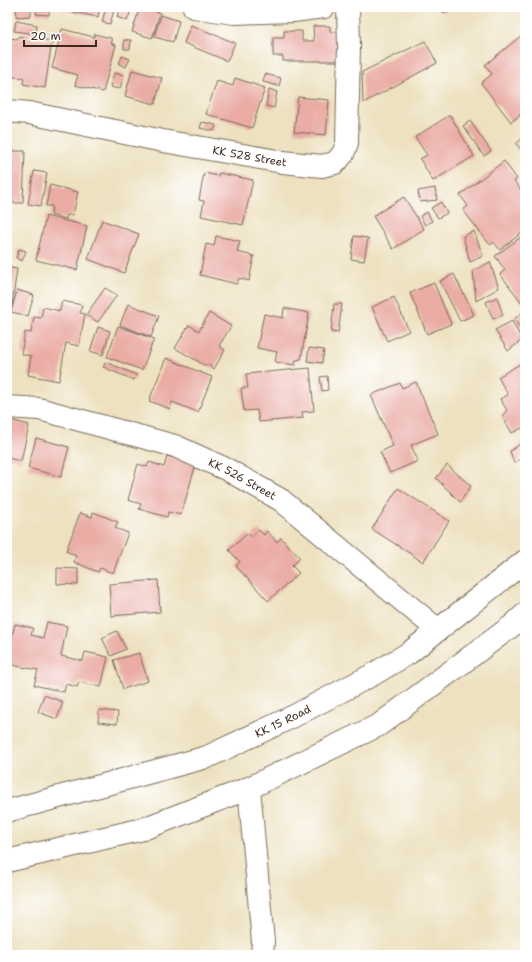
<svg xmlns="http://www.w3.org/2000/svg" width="532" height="962" viewBox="0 0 532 962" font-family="'Shantell Sans',sans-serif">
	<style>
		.building { fill: #eaaca5 }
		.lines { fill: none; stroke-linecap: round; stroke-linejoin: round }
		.minor-casing { stroke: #796a57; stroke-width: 24 }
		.highway-casing { stroke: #796a57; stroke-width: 24 }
		.minor { stroke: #fff; stroke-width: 22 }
		.highway { stroke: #fff; stroke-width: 22 }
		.labels { text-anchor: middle; stroke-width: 3; stroke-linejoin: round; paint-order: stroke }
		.street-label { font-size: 11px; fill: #3b2a1e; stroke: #fff }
	</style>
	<rect width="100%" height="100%" fill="#fff"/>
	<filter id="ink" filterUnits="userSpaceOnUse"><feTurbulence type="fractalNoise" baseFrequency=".025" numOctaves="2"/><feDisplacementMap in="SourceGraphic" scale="8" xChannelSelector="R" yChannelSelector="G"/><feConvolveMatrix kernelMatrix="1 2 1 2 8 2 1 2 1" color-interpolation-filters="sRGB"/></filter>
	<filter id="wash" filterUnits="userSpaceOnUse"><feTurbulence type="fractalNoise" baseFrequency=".012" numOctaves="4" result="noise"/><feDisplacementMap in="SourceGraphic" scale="16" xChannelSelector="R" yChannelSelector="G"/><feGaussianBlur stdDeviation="0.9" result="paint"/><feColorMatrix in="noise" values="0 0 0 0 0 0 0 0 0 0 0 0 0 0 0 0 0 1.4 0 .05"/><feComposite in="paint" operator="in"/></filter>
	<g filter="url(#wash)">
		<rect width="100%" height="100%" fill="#ede1c0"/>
		<g id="blocks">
			<path class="building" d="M16,7H31V16L17,17Z
				M37,7H50L49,15L36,14Z
				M62,7H100L98,17L62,10Z
				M106,7H115L110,24L102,22Z
				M120,7L132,8L127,21L117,17Z
				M140,7L160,13L152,38L132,32Z
				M439,7H452L444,13Z
				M7,11L10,12L9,18H7Z
				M161,15L179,21L173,42L154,37Z
				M16,21L37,25L36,34L14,31Z
				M191,25L235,43L227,61L184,43Z
				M313,26H330V32H342L343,61H283V56H273V38H284V31H302V41H314Z
				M62,29L94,37V34L111,38L112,44L116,45L103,92L75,85L78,75L52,68Z
				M19,36L52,41L45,88L23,84L24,78L7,76V60L10,38L17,39Z
				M521,36L525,41V111L511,122L481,83L492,74L485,65Z
				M124,40H131L130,49H124Z
				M425,41L437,63L363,103L362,72Z
				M122,56L130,59L126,67L119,64Z
				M132,70L162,78L155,104L125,96Z
				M114,73L124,75L120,89L110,87Z
				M265,74L281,78L279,86L263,82Z
				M235,78L265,88L252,128L206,114L217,81L233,86Z
				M269,89L277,92L274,108L266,106Z
				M298,97L329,100L326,135L294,132Z
				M450,115L474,156L433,181L420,159L427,155L415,137Z
				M470,121L491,151L484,156L463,126Z
				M202,122L216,125L214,131L200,128Z
				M525,136V154L516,144Z
				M7,151H25L23,203H7Z
				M504,161L517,179L514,181L525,195V230L500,250L494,242L490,245L463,210L468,206L460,195Z
				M34,171L47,173L41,206L28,204Z
				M204,173L218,176L219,173L253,180L243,225L201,216L204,201L199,200Z
				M50,185L78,192L73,215H67L66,219L51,215L52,206H46Z
				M435,188L437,200L420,202L418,191Z
				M404,197L424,229L393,249L373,216Z
				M441,202L447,213L438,218L431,208Z
				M427,212L432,221L425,225L420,216Z
				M46,216L87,226L77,270L36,260Z
				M102,220L139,234L124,273L88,259Z
				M474,231L483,256L470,262L463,236Z
				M525,234V303L523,304L500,274L505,270L495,256Z
				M216,236L240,241L237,252L254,256L249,281L239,278L237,284L200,275L206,244L214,246Z
				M354,236L368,238L364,261L351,259Z
				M19,249L26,251L22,261L16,258Z
				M490,262L499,288L476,301L473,271Z
				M7,267L17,269L11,312H7Z
				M454,274L474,315L460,321L440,281Z
				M434,283L451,324L427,334L410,293Z
				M105,288L117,295L98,322L86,315Z
				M17,290L34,295L28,316L11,312Z
				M394,297L409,331L387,341L372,307Z
				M497,297L503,315L493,319L486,302Z
				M62,301L82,305L80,313L85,314L79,346L66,343L59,381L28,375L31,356L21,354L25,332L31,333L34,317L41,318L43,307L60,311Z
				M128,304L159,316L151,337L120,325Z
				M334,304H342L338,333L331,332Z
				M284,308L309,313L301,359L296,360L295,365L275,362L277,352L257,348L264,314L283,318Z
				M523,312L525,314V329L522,331L514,319Z
				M209,313L231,326L219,346L225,350L214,369L207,364L206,366L175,348L189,325L199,331Z
				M512,321L522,340L508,351L495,330Z
				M118,326L154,339L142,370L107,357Z
				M98,327L110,331L103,355L90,351Z
				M309,348L324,350L322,363L307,361Z
				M166,358L212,377L198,412L172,402L170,409L149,401Z
				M525,361V432L522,428L512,433L502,416L507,410L500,399L508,395L498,377Z
				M106,362L137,375L134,380L103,367Z
				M310,368L314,411L302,412L303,418L259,422L257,410L244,411L241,388H248L246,374Z
				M327,376L328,390L322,391L320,377Z
				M416,382L438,434L411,445L418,461L390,473L380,452L393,446L371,395L400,383L402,388Z
				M7,419L29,425L21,461L7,458Z
				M36,438L69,447L61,477L28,468Z
				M525,441V456L514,463L510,451Z
				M167,456L196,464L181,515L168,512L167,517L139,509L141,504L128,500L138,464L147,467L149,462L164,467Z
				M447,465L471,486L460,502L436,478Z
				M398,488L449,521L423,562L372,529Z
				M93,512L118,522L115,528L128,533L113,573L100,568L98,572L74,562L76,556L66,551L80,513L92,517Z
				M259,530L264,535L267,531L277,542L281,538L300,558L292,566L299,573L268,601L236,566L240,562L229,550L248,533L251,537Z
				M57,568L78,569V585L57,584Z
				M158,580L160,612L111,616L109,584Z
				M47,622L67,626L61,656L83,661L85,652L108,657L101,687L79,682L77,687L66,684L64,692L34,685L38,670L7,664V656L15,624L33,628L31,635L43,638Z
				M117,631L126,649L111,656L102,638Z
				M139,653L148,681L123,689L114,660Z
				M44,695L63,702L57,719L38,712Z
				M99,710L118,712L117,724L98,722Z"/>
		</g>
	</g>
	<g filter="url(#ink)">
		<use href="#blocks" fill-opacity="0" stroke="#796a57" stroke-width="1"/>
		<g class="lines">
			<g class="minor-casing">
				<g id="minor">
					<path d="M194,7L234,13L293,11L324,7"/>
					<path id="s1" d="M7,111L29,113L163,141L283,162L322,166L335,163L343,154L347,143L349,46L348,7"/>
					<path id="s2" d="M7,407L39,409L175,446L228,470L281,500L438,630"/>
					<path d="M249,788L263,942L262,955"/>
				</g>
			</g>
			<g class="highway-casing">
				<g id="highway">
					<path id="s3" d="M7,811L207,757L292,717L372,675L409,653L525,561"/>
					<path d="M7,861L143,829L249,788L379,725L513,625L525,614"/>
				</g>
			</g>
			<use href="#minor" class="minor"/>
			<use href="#highway" class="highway"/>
		</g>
	</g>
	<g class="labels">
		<g class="street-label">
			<text dy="4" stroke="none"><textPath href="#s1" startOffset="247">KK 528 Street</textPath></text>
			<text dy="4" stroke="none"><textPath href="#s2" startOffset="248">KK 526 Street</textPath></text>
			<text dy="4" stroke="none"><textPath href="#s3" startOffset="291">KK 15 Road</textPath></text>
		</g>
	</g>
	<rect width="532" height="962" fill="none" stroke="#fff" stroke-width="24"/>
	<path d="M24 40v6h72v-6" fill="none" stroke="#3b2a1e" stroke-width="2"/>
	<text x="30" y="40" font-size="12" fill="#3b2a1e" stroke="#ffffff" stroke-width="3" paint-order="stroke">20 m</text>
</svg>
